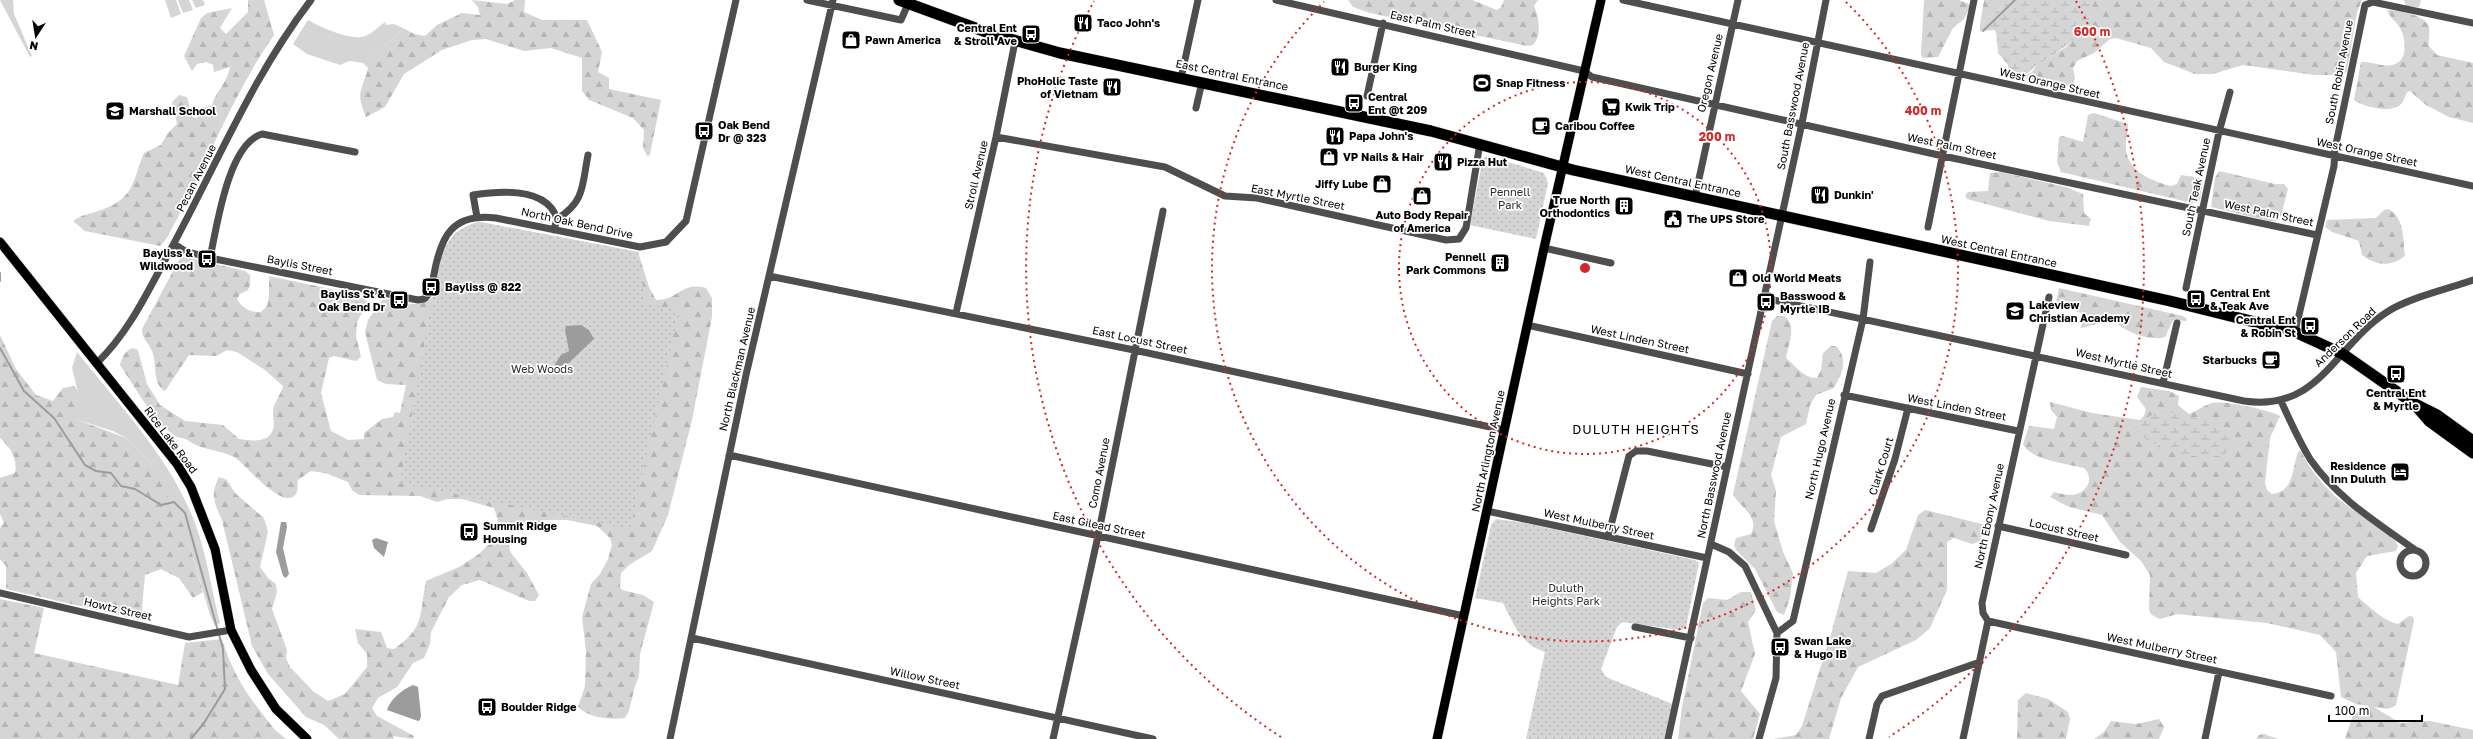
<svg xmlns="http://www.w3.org/2000/svg" width="2473" height="739" viewBox="0 0 2473 739" font-family="'Golos Text',sans-serif">
	<style>
		.grass { fill: #d5d5d5 }
		.forest { fill: url(#forest-firs) }
		.wetland { fill: url(#wetland-marsh) }
		.park { fill: url(#park-dots) }
		.water { fill: #9c9c9c }
		.lines { fill: none; stroke-linecap: round; stroke-linejoin: round }
		.stream { stroke: #9c9c9c; stroke-width: 2 }
		.major-casing { stroke: #dbdbdb; stroke-width: 10 }
		.highway-casing { stroke: #dbdbdb; stroke-width: 12 }
		.minor { stroke: #4e4e4e; stroke-width: 7 }
		.major { stroke: #000; stroke-width: 9 }
		.highway { stroke: #000; stroke-width: 11 }
		.ring { fill: none; stroke: #d62828; stroke-width: 2; stroke-dasharray: 2 4 }
		.labels { text-anchor: middle; stroke-width: 3.5; stroke-linejoin: round; paint-order: stroke }
		.poi-label { font-size: 11px; font-weight: bold; fill: #000; stroke: #fff; text-anchor: start }
		.street-label { font-size: 11px; fill: #000; stroke: #fff }
		.park-label { font-size: 11px; fill: #2c2c2c; stroke: #fff }
		.quarter-label { font-size: 13px; letter-spacing: 1px; fill: #000; stroke: #fff }
		.centre { fill: #d62828; stroke: #fff; stroke-width: 2 }
		.ring-label { font-size: 12px; text-anchor: middle; font-weight: bold; fill: #d62828; stroke: #fff; stroke-width: 3.5; stroke-linejoin: round; paint-order: stroke }
	</style>
	<defs>
		<pattern id="forest-firs" width="22" height="20" patternUnits="userSpaceOnUse"><rect width="22" height="20" fill="#d5d5d5"/><path d="M5 1l3.5 6h-7zM16 11l3.5 6h-7z" fill="#b5b5b5"/></pattern>
		<pattern id="wetland-marsh" width="20" height="14" patternUnits="userSpaceOnUse"><rect width="20" height="14" fill="#d5d5d5"/><path d="M1 5h8M5 5V1M11 12h8M15 12V8" fill="none" stroke="#b5b5b5"/></pattern>
		<pattern id="park-dots" width="8" height="8" patternUnits="userSpaceOnUse"><rect width="8" height="8" fill="#d5d5d5"/><path d="M2 2h.1M6 6h.1" fill="none" stroke="#b5b5b5" stroke-width="1.8" stroke-linecap="round"/></pattern>
	</defs>
	<rect width="100%" height="100%" fill="#fff"/>
	<path class="grass" d="M0,0H13L14,14L32,56L30,57Z
		M165,0H176L181,14L171,18Z
		M178,0H189L193,10L183,13Z
		M192,0H203L205,5L196,8Z
		M308,20C320,27 347,39 361,37C370,36 378,27 385,22L386,25L394,24L405,29L363,63L349,61L340,65L307,54L293,44Z
		M77,352C120,406 173,461 196,526C207,556 212,592 220,623L215,626L210,615L190,546L149,461L126,438L113,431L78,420V392L72,368Z
		M275,730L286,739H267Z"/>
	<path class="forest" d="M248,0H264L274,35C230,98 204,172 166,239L160,246L85,231L73,221C82,214 91,214 101,210C135,198 132,182 144,153L161,145L167,134L177,124L172,102L179,95L187,97L192,117L197,118L202,108L212,105C217,89 227,84 230,67L214,72L213,65L206,62L197,64L192,71L184,56L201,18L207,13L232,8L220,28L226,34L248,12Z
		M472,0L507,4L515,0H525L524,12L542,20H587L602,52L598,72L609,78V89L661,100L650,154L648,157L643,148L644,130L633,118L589,100L582,91V58L551,48L524,51L486,39L472,40L442,50L404,74L385,107L366,117C355,91 362,92 368,68L363,63L405,29L414,34L425,36L437,25L462,13L480,15L478,7Z
		M1348,0H1472L1497,10L1501,7L1504,0H1543H1538L1534,6C1539,17 1542,36 1533,45L1527,46L1370,13L1353,7Z
		M1924,0H1959L1969,4L1970,7L1964,19L1953,28L1938,57L1923,58L1921,55Z
		M1984,0H2010L1980,25Z
		M2094,0H2362L2357,12L2347,70L2344,75H2314L2243,65L2213,74H2195L2164,62L2151,48L2116,38L2110,39L2094,53L2077,61L2073,68L2075,78L2073,85L2057,86L2022,77L2032,72L2037,65L2066,47L2090,19Z
		M2404,0H2421L2419,7L2406,6Z
		M2387,10C2397,10 2426,15 2429,27C2430,33 2428,40 2429,46L2437,55L2473,63V123L2449,117L2426,105L2410,91L2407,92C2405,96 2404,101 2401,104C2392,114 2363,107 2354,100L2361,62C2371,61 2382,67 2392,65C2409,62 2406,38 2400,28C2396,21 2390,18 2387,10Z
		M2094,113L2128,124C2128,132 2125,140 2126,149C2128,172 2152,181 2171,186L2177,184L2181,175L2200,178L2203,182L2200,200L2192,203L2061,172L2057,162L2059,137L2063,136L2083,142L2088,115Z
		M2219,171L2275,184H2284L2288,189L2281,215L2276,221H2269L2211,207L2215,178Z
		M2001,172L2066,187L2083,194L2084,213L2091,219L2089,226L2049,221L1967,199L1965,195L1968,192L1988,191L1990,173Z
		M2388,209C2405,217 2403,241 2405,256C2391,267 2376,266 2362,255L2359,241L2332,232L2325,227L2327,220L2376,218L2384,210Z
		M480,222L638,252L649,287L656,300C677,301 682,281 706,288L712,298V317L692,420L668,515L652,551L629,565L621,573L620,587L622,590L643,595L654,602L640,654L639,676L635,686L629,711L625,718C610,720 589,718 578,707L585,686L586,651L582,617L591,584L600,574L608,559L612,545L610,538L597,526L567,520H545L526,530L499,524L494,508L462,499H448L437,502L420,496L359,495L352,490L348,482L325,473L311,471L298,480C297,483 298,489 297,492C286,516 243,461 234,457C222,451 208,450 196,445C192,444 189,440 185,439C181,437 177,438 174,435C151,418 136,388 120,365C122,358 125,350 133,348L138,350L147,384L160,405L185,421L223,425L239,439C252,441 272,444 274,425C274,419 272,412 274,406C276,400 281,394 283,386L265,370L237,352L227,350L216,356L189,355L165,391C151,383 158,364 152,351C148,342 142,339 142,329L179,260L183,257L190,258L245,271L250,275V285L248,290L240,294L237,299C242,308 251,313 261,312L267,306L269,296V276L359,295L368,302L357,322L356,336L361,357L356,361L334,356L329,358L321,393L331,431L348,440L364,439V433L382,419L393,417L395,412L400,413L406,385L386,384L377,380L365,332L368,320L384,298C400,302 420,310 433,297C440,263 440,231 480,222Z
		M2059,288L2183,316L2187,319L2186,321L2173,320L2165,337C2154,341 2135,335 2125,329C2118,325 2115,320 2106,318L2097,324L2081,328L2083,317L2081,313L2066,308L2056,302Z
		M1777,316H1784C1798,325 1788,345 1786,358C1796,366 1803,378 1817,378L1821,370L1823,353L1831,346H1836C1849,360 1842,373 1834,388L1816,395L1810,405L1806,424L1781,437L1771,475L1776,491L1774,521L1783,552L1793,573L1790,598L1784,615L1777,612L1755,569L1736,550L1734,545L1736,538L1751,534C1760,516 1741,509 1733,494L1772,321Z
		M0,335L16,369L36,395L53,401L63,388L75,386L78,392V420L126,438L149,461L185,529L203,592L193,598L179,578L161,569L145,575L141,620L6,589V566L0,559V528L4,523L0,514V478L15,473C18,459 10,447 0,438Z
		M2141,387L2169,391L2179,396L2178,405L2189,414C2197,411 2204,405 2212,403C2224,400 2270,410 2280,416L2270,438L2265,483L2267,490L2272,494C2294,492 2292,469 2298,452L2301,451C2309,469 2326,489 2341,501C2356,513 2392,530 2398,546L2396,551L2367,556L2356,573L2358,597C2369,607 2384,621 2398,624L2409,616L2413,617L2414,621L2396,705C2389,711 2382,708 2374,707L2400,723L2430,721L2473,730V739H2345L2353,715L2369,706L2356,704L2341,697L2336,652L2320,635L2267,623L2177,614L2160,619L2152,615L2149,610L2150,575L2141,561L2120,542L2102,515L2069,507L2050,497L2054,492C2059,493 2065,495 2070,495C2085,495 2096,480 2084,468C2069,464 2030,460 2023,444L2029,426L2054,429L2057,417L2051,410L2050,402L2092,413L2140,420L2144,416L2146,409L2137,397Z
		M219,477L227,480L235,493L264,518L268,532L260,567L268,578L276,584L277,592L272,609L287,650L286,658L290,667L314,692L328,701L345,694L367,667V654L358,643L355,629L381,632L387,648L394,649C426,627 419,614 426,581L459,567L479,554L491,542L507,539L511,553L527,573L539,595L535,601H529L480,580L462,585L449,597L431,632L430,644L424,658L413,663L397,687L378,698L372,708L377,716L414,736L413,739L393,736L394,739H339L324,725L306,717L268,674L252,646L222,520C214,503 210,494 219,477Z
		M1925,510L1982,524L1985,528L1979,542L1972,544L1954,538L1947,542V590L1930,628L1916,640L1858,667L1841,698L1829,739H1773L1796,735L1802,726L1831,634L1848,571L1876,573L1891,564L1906,550L1918,515Z
		M1741,592H1751L1756,610L1748,622L1755,654L1741,691L1760,714L1753,739H1678L1682,707L1703,603L1708,598L1727,600Z
		M0,599L44,608L34,653L178,685L185,643L222,639C235,680 249,697 275,730L267,739H0Z
		M2026,693L2048,699L2068,712L2070,719L2066,739H2017L2018,700Z
		M2159,719L2164,727L2159,739H2094L2104,732L2111,721L2136,724Z
		M2264,734L2278,739H2256L2259,735Z"/>
	<path class="wetland" d="M2010,0H2094C2093,6 2092,13 2090,19C2083,36 2055,54 2039,64C2033,67 2029,73 2022,77L2009,74L2008,65L1998,53L1996,32L1994,30L1980,31V25Z
		M2160,411C2179,413 2235,423 2231,448C2218,471 2134,445 2134,424Z"/>
	<path class="park" d="M1489,156L1544,173L1548,183L1536,239L1470,225L1483,158Z
		M480,222L638,252L645,303L679,311L630,529L400,483L431,306L443,250L455,233L471,224Z
		M1496,519L1525,523L1695,560L1699,563L1686,627L1681,630L1622,622L1617,627L1601,669L1606,677L1675,705L1668,739H1526L1545,652C1521,644 1514,625 1503,603L1475,598L1491,525Z"/>
	<path class="water" d="M581,325L589,330L594,339L560,371L557,369L555,364L561,355L569,351L565,330L566,326Z
		M281,522H286L287,527L283,548L289,574L286,578L283,576L276,552Z
		M376,538L388,542L384,557L374,548L372,540Z
		M413,685L418,687L421,716L420,720L418,721L387,710C391,698 402,690 413,685Z"/>
	<g class="lines">
		<path class="stream" d="M1983,31L2015,0
			M0,273V281
			M0,348L24,391L54,418L85,465L96,471L111,473L121,486L135,489L161,505L174,502L185,513L223,649L225,689L204,723L191,739"/>
		<g class="major-casing">
			<path id="major" d="M0,242L177,464L191,487L215,549L231,630L251,670L276,709L307,739
				M1437,739L1544,248L1601,0"/>
		</g>
		<g class="highway-casing">
			<path id="highway" d="M899,0L989,33L1060,53L1431,131L1573,170L2170,301L2295,332L2343,354L2413,403L2437,415L2473,441
				M2415,405L2429,421L2473,453"/>
		</g>
		<path class="minor" d="M807,0L901,20L908,4
			M1276,0L1584,71L1592,77L1943,156L2317,235
			M1623,0L2473,186
			M1181,78L1198,0
			M1367,96L1383,23
			M1196,108L1202,82
			M996,137L1165,167L1225,196L1257,198L1446,240L1459,239L1466,228L1480,143
			M1695,197L1738,0
			M477,217L473,195C499,191 547,187 557,219
			M1928,227L1974,0
			M554,230L557,219C585,202 582,185 588,155
			M174,244L185,251L210,258L418,300L424,299C432,293 432,283 434,274C441,236 452,213 496,218L640,247L666,242L686,221L736,0
			M1544,248L1611,263
			M210,258C217,226 228,144 262,134L355,152
			M769,276L1134,350L1504,430
			M2186,288L2219,132L2230,92
			M1764,298L2244,401C2320,412 2334,346 2387,312C2408,298 2448,289 2473,280
			M956,313L996,137L1015,42
			M1527,325L1748,374
			M2295,332L2334,166L2335,149L2365,5L2373,2L2473,23
			M97,363C128,333 146,295 166,258C214,171 251,78 311,0
			M2163,383L2177,323
			M1844,395L2018,431
			M2281,401C2290,421 2299,441 2310,459C2337,498 2376,522 2414,549
			M729,455L1464,616
			M1487,511L1707,558
			M1998,526L2126,555
			M1871,529L1895,459L1908,408
			M1608,537L1629,456L1636,451H1647L1727,467
			M1711,544L1729,552L1745,566L1777,633L1776,678L1759,739
			M2400 563a13 13 0 1 1 26 0a13 13 0 1 1-26 0Z
			M0,593L189,637L231,630
			M1988,621L2331,696
			M1635,627L1691,638
			M1777,633L1793,621L1863,319L1870,262
			M692,638L1153,739
			M670,739L746,375L833,0
			M1053,739L1098,536L1163,211
			M1668,739L1802,123L1826,0
			M1869,739L1877,704L1882,696L1980,662
			M1963,739L1988,621L1983,613L1982,603L2049,297
			M2205,739L2219,672"/>
		<use href="#major" class="major"/>
		<use href="#highway" class="highway"/>
	</g>
	<g class="ring">
		<circle cx="1585" cy="268" r="186"/>
		<path d="M1846 2A373 373 0 1 1 1324 2"/>
		<path d="M1281 737A559 559 0 0 1 1094 1M2076 1A559 559 0 0 1 1889 737"/>
	</g>
	<defs>
		<g id="restaurant-square" transform="scale(1)"><rect x="-9" y="-9" width="18" height="18" rx="4" fill="#000" stroke="#fff"/><path d="M-5-6h1v4h1v-4h1v4h1v-4h1v5L-1.5 .5V6h-2V.5L-5-1ZM5-6V6H3V1.5H1.5Q1.5-4 5-6Z" fill="#fff"/></g>
		<g id="bus-square" transform="scale(1)"><rect x="-9" y="-9" width="18" height="18" rx="4" fill="#000" stroke="#fff"/><path d="M-5-6H5V4H4V6H2V4H-2V6H-4V4H-5ZM-3.5-4V0h7V-4ZM-3.5 1.2v1.5H-2V1.2ZM2 1.2v1.5H3.5V1.2Z" fill="#fff"/></g>
		<g id="shop-square" transform="scale(1)"><rect x="-9" y="-9" width="18" height="18" rx="4" fill="#000" stroke="#fff"/><path d="M-5-2.5h2.3a2.7 3.5 0 0 1 5.4 0H5L5.5 6h-11ZM-1.5-2.5h3a1.5 2.3 0 0 0-3 0Z" fill="#fff"/></g>
		<g id="stadium-square" transform="scale(1)"><rect x="-9" y="-9" width="18" height="18" rx="4" fill="#000" stroke="#fff"/><path d="M0-5a6.5 5 0 1 0 0 10a6.5 5 0 1 0 0-10ZM-3.5-1.8h7v3.6h-7Z" fill="#fff"/></g>
		<g id="supermarket-square" transform="scale(1)"><rect x="-9" y="-9" width="18" height="18" rx="4" fill="#000" stroke="#fff"/><path d="M-6-5.5h2.5l.6 2H6L4.5 2H-2.5L-4.4-4H-6ZM-1.5 3.2a1.3 1.3 0 1 0 .1 0ZM3 3.2a1.3 1.3 0 1 0 .1 0Z" fill="#fff"/></g>
		<g id="school-square" transform="scale(1)"><rect x="-9" y="-9" width="18" height="18" rx="4" fill="#000" stroke="#fff"/><path d="M0-5L7-2L0 1L-7-2ZM-4 1L0 2.5L4 1V4Q0 6-4 4Z" fill="#fff"/></g>
		<g id="cafe-square" transform="scale(1)"><rect x="-9" y="-9" width="18" height="18" rx="4" fill="#000" stroke="#fff"/><path d="M-5.5-4.5H6V0H3Q3 3.5 0 3.5H-2.5Q-5.5 3.5-5.5 0ZM3-3.2v2h1.7v-2ZM-6 4.5H4V6H-6Z" fill="#fff"/></g>
		<g id="building-square" transform="scale(1)"><rect x="-9" y="-9" width="18" height="18" rx="4" fill="#000" stroke="#fff"/><path d="M-4-6H4V6H1V3H-1V6H-4ZM-2.5-4.3h1.7v1.8h-1.7ZM.8-4.3h1.7v1.8H.8ZM-2.5-1h1.7V.8h-1.7ZM.8-1h1.7V.8H.8Z" fill="#fff"/></g>
		<g id="civic-square" transform="scale(1)"><rect x="-9" y="-9" width="18" height="18" rx="4" fill="#000" stroke="#fff"/><path d="M-.6-6.5H3V-4.5H.6V-3L4-1V1h2V6H-6V1h2V-1L-.6-3ZM-1.2 2.5V6h2.4V2.5Z" fill="#fff"/></g>
		<g id="hotel-square" transform="scale(1)"><rect x="-9" y="-9" width="18" height="18" rx="4" fill="#000" stroke="#fff"/><path d="M-6-4.5h1.5V1H6V5H4.5V3h-9V5H-6ZM-4 0a1.8 1.8 0 1 1 3.6 0ZM.5 0V-2.5h3Q6-2.5 6 0Z" fill="#fff"/></g>
	</defs>
	<g fill-rule="evenodd">
		<use href="#restaurant-square" x="1083" y="23"/>
		<use href="#bus-square" x="1031" y="34"/>
		<use href="#shop-square" x="851" y="40"/>
		<use href="#restaurant-square" x="1340" y="67"/>
		<use href="#stadium-square" x="1482" y="83"/>
		<use href="#restaurant-square" x="1112" y="87"/>
		<use href="#bus-square" x="1354" y="103"/>
		<use href="#supermarket-square" x="1611" y="107"/>
		<use href="#school-square" x="115" y="111"/>
		<use href="#cafe-square" x="1541" y="126"/>
		<use href="#bus-square" x="704" y="131"/>
		<use href="#restaurant-square" x="1335" y="136"/>
		<use href="#shop-square" x="1329" y="157"/>
		<use href="#restaurant-square" x="1443" y="162"/>
		<use href="#shop-square" x="1382" y="184"/>
		<use href="#restaurant-square" x="1820" y="195"/>
		<use href="#shop-square" x="1422" y="196"/>
		<use href="#building-square" x="1624" y="206"/>
		<use href="#civic-square" x="1673" y="219"/>
		<use href="#bus-square" x="207" y="259"/>
		<use href="#building-square" x="1500" y="263"/>
		<use href="#shop-square" x="1738" y="278"/>
		<use href="#bus-square" x="431" y="287"/>
		<use href="#bus-square" x="2196" y="299"/>
		<use href="#bus-square" x="399" y="300"/>
		<use href="#bus-square" x="1766" y="302"/>
		<use href="#school-square" x="2015" y="311"/>
		<use href="#bus-square" x="2310" y="326"/>
		<use href="#cafe-square" x="2271" y="360"/>
		<use href="#bus-square" x="2396" y="374"/>
		<use href="#hotel-square" x="2400" y="472"/>
		<use href="#bus-square" x="469" y="532"/>
		<use href="#bus-square" x="1780" y="647"/>
		<use href="#bus-square" x="487" y="707"/>
	</g>
	<g class="labels">
		<g class="poi-label">
			<text x="1097" y="27">Taco John's</text>
			<text x="1017" y="32" text-anchor="end">Central Ent<tspan x="1017" dy="13">&amp; Stroll Ave</tspan></text>
			<text x="865" y="44">Pawn America</text>
			<text x="1354" y="71">Burger King</text>
			<text x="1098" y="85" text-anchor="end">PhoHolic Taste<tspan x="1098" dy="13">of Vietnam</tspan></text>
			<text x="1496" y="87">Snap Fitness</text>
			<text x="1368" y="101">Central<tspan x="1368" dy="13">Ent @t 209</tspan></text>
			<text x="1625" y="111">Kwik Trip</text>
			<text x="129" y="115">Marshall School</text>
			<text x="718" y="129">Oak Bend<tspan x="718" dy="13">Dr @ 323</tspan></text>
			<text x="1555" y="130">Caribou Coffee</text>
			<text x="1349" y="140">Papa John's</text>
			<text x="1343" y="161">VP Nails &amp; Hair</text>
			<text x="1457" y="166">Pizza Hut</text>
			<text x="1368" y="188" text-anchor="end">Jiffy Lube</text>
			<text x="1834" y="199">Dunkin'</text>
			<text x="1610" y="204" text-anchor="end">True North<tspan x="1610" dy="13">Orthodontics</tspan></text>
			<text x="1422" y="219" text-anchor="middle">Auto Body Repair<tspan x="1422" dy="13">of America</tspan></text>
			<text x="1687" y="223">The UPS Store</text>
			<text x="193" y="257" text-anchor="end">Bayliss &amp;<tspan x="193" dy="13">Wildwood</tspan></text>
			<text x="1486" y="261" text-anchor="end">Pennell<tspan x="1486" dy="13">Park Commons</tspan></text>
			<text x="1752" y="282">Old World Meats</text>
			<text x="445" y="291">Bayliss @ 822</text>
			<text x="2210" y="297">Central Ent<tspan x="2210" dy="13">&amp; Teak Ave</tspan></text>
			<text x="385" y="298" text-anchor="end">Bayliss St &amp;<tspan x="385" dy="13">Oak Bend Dr</tspan></text>
			<text x="1780" y="300">Basswood &amp;<tspan x="1780" dy="13">Myrtle IB</tspan></text>
			<text x="2029" y="309">Lakeview<tspan x="2029" dy="13">Christian Academy</tspan></text>
			<text x="2296" y="324" text-anchor="end">Central Ent<tspan x="2296" dy="13">&amp; Robin St</tspan></text>
			<text x="2257" y="364" text-anchor="end">Starbucks</text>
			<text x="2396" y="397" text-anchor="middle">Central Ent<tspan x="2396" dy="13">&amp; Myrtle</tspan></text>
			<text x="2386" y="470" text-anchor="end">Residence<tspan x="2386" dy="13">Inn Duluth</tspan></text>
			<text x="483" y="530">Summit Ridge<tspan x="483" dy="13">Housing</tspan></text>
			<text x="1794" y="645">Swan Lake<tspan x="1794" dy="13">&amp; Hugo IB</tspan></text>
			<text x="501" y="711">Boulder Ridge</text>
		</g>
		<g class="street-label">
			<text transform="translate(1433 24) rotate(13)" y="4">East Palm Street</text>
			<text transform="translate(2339 72) rotate(-79)" y="4">South Robin Avenue</text>
			<text transform="translate(1710 73) rotate(-77)" y="4">Oregon Avenue</text>
			<text transform="translate(1232 75) rotate(12)" y="4">East Central Entrance</text>
			<text transform="translate(2050 83) rotate(13)" y="4">West Orange Street</text>
			<text transform="translate(1793 106) rotate(-79)" y="4">South Basswood Avenue</text>
			<text transform="translate(1952 146) rotate(12)" y="4">West Palm Street</text>
			<text transform="translate(2367 152) rotate(12)" y="4">West Orange Street</text>
			<text transform="translate(976 175) rotate(-77)" y="4">Stroll Avenue</text>
			<text transform="translate(196 178) rotate(-63)" y="4">Pecan Avenue</text>
			<text transform="translate(1683 181) rotate(12)" y="4">West Central Entrance</text>
			<text transform="translate(2196 187) rotate(-78)" y="4">South Teak Avenue</text>
			<text transform="translate(1298 197) rotate(11)" y="4">East Myrtle Street</text>
			<text transform="translate(2269 213) rotate(12)" y="4">West Palm Street</text>
			<text transform="translate(577 223) rotate(12)" y="4">North Oak Bend Drive</text>
			<text transform="translate(1999 251) rotate(12)" y="4">West Central Entrance</text>
			<text transform="translate(300 265) rotate(11)" y="4">Baylis Street</text>
			<text transform="translate(2345 337) rotate(-44)" y="4">Anderson Road</text>
			<text transform="translate(1640 339) rotate(12)" y="4">West Linden Street</text>
			<text transform="translate(1140 340) rotate(12)" y="4">East Locust Street</text>
			<text transform="translate(2124 363) rotate(13)" y="4">West Myrtle Street</text>
			<text transform="translate(737 369) rotate(-77)" y="4">North Blackman Avenue</text>
			<text transform="translate(1957 407) rotate(11)" y="4">West Linden Street</text>
			<text transform="translate(171 440) rotate(53)" y="4">Rice Lake Road</text>
			<text transform="translate(1820 449) rotate(-77)" y="4">North Hugo Avenue</text>
			<text transform="translate(1488 451) rotate(-78)" y="4">North Arlington Avenue</text>
			<text transform="translate(1881 466) rotate(-73)" y="4">Clark Court</text>
			<text transform="translate(1099 473) rotate(-79)" y="4">Como Avenue</text>
			<text transform="translate(1714 475) rotate(-78)" y="4">North Basswood Avenue</text>
			<text transform="translate(1989 516) rotate(-78)" y="4">North Ebony Avenue</text>
			<text transform="translate(1599 524) rotate(12)" y="4">West Mulberry Street</text>
			<text transform="translate(1099 525) rotate(12)" y="4">East Gilead Street</text>
			<text transform="translate(2064 530) rotate(13)" y="4">Locust Street</text>
			<text transform="translate(118 609) rotate(13)" y="4">Howtz Street</text>
			<text transform="translate(2162 648) rotate(12)" y="4">West Mulberry Street</text>
			<text transform="translate(925 678) rotate(12)" y="4">Willow Street</text>
		</g>
		<g class="park-label">
			<text x="1510" y="196">Pennell<tspan x="1510" dy="13">Park</tspan></text>
			<text x="542" y="373">Web Woods</text>
			<text x="1566" y="592">Duluth<tspan x="1566" dy="13">Heights Park</tspan></text>
		</g>
		<g class="quarter-label">
			<text x="1636" y="434">DULUTH HEIGHTS</text>
		</g>
	</g>
	<circle cx="1585" cy="268" r="6" class="centre"/>
	<g class="ring-label">
		<text x="2092" y="36">600 m</text>
		<text x="1923" y="115">400 m</text>
		<text x="1717" y="141">200 m</text>
	</g>
	<g transform="translate(36 36) rotate(192)" stroke="#ffffff" stroke-width="3" paint-order="stroke">
	<path d="M0-3L7 15L0 10L-7 15Z" fill="#000000"/>
	<text y="-6" font-size="11" font-weight="bold" text-anchor="middle" fill="#000000">N</text>
	</g>
	<path d="M2329 715v6h93v-6" fill="none" stroke="#000000" stroke-width="2"/>
	<text x="2335" y="715" font-size="12" fill="#000000" stroke="#ffffff" stroke-width="3" paint-order="stroke">100 m</text>
</svg>
